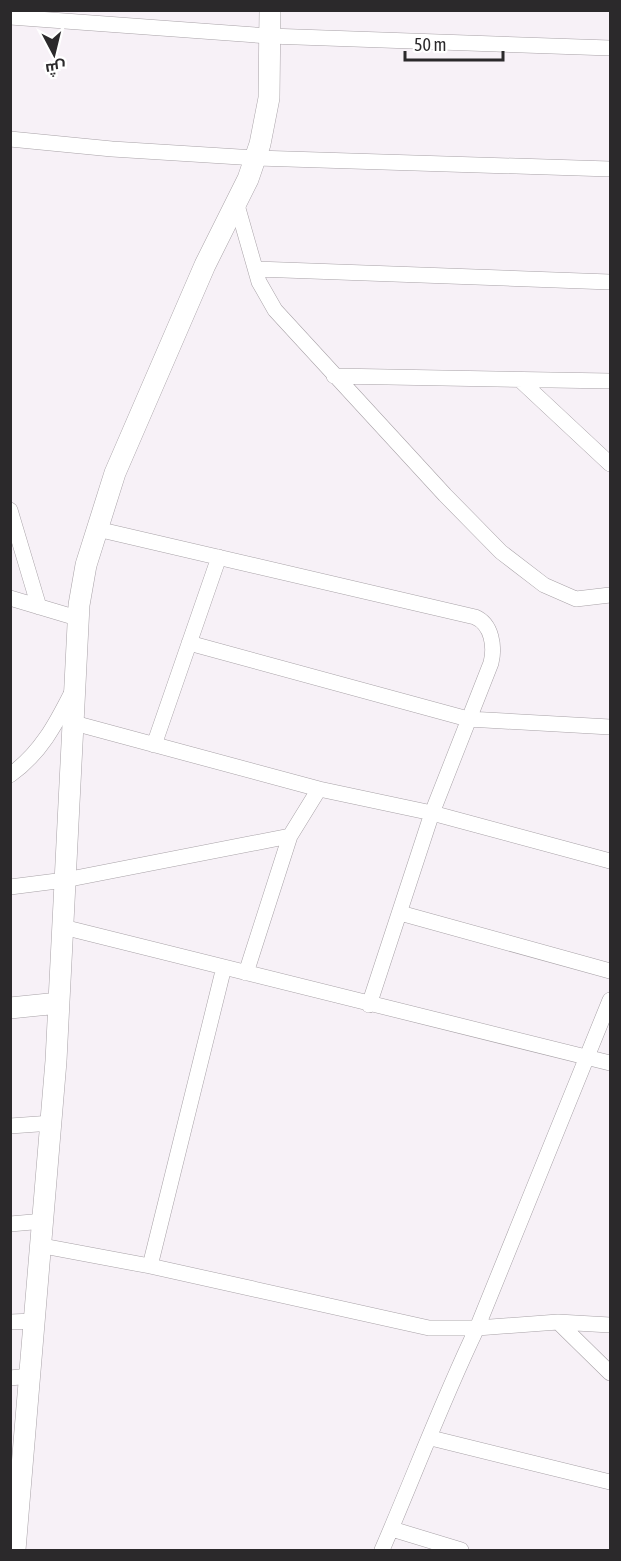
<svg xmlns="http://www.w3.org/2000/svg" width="621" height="1561" viewBox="0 0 621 1561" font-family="'Asap Condensed',Cairo,sans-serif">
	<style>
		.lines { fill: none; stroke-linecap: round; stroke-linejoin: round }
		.street-casing { stroke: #a8a2a7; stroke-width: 16 }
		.secondary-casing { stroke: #a8a2a7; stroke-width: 22 }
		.street { stroke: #fff; stroke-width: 15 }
		.secondary { stroke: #fff; stroke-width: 21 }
	</style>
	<rect width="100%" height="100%" fill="#f7f1f7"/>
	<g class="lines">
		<g class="street-casing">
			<path id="street" d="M10,17L269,36L610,48
				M10,139L112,149L256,158L610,169
				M237,205L259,282L275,310L445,495L501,552L544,585L576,599L610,595
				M256,269L610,282
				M334,376L610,381
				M520,380L610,464
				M10,510L39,607
				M97,529L475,617C492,624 495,647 491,663L432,813L369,1005
				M10,598L77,618
				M189,643L468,719L610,727
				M74,723L319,789L432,813L610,861
				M154,745L219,557
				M10,775C40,754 56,724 72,692
				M10,887L65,880L290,836
				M400,913L610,971
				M63,927L610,1063
				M246,973L290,836L319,789
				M10,1126L52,1123
				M10,1224L44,1221
				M43,1246L150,1266L429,1328H477L610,1000
				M150,1266L224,967
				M10,1322L34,1321
				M558,1322L610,1325
				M10,1378L29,1376
				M431,1438L610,1482
				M392,1529L461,1550
				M382,1550C414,1476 442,1401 477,1328L558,1322L610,1373"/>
		</g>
		<g class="secondary-casing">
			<path id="secondary" d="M10,1008L59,1003
				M15,1550L56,1061L79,605L86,565L115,473L205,265L248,179L260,144L269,98L270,10"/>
		</g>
		<use href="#street" class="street"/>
		<use href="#secondary" class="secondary"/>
	</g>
	<rect width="621" height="1561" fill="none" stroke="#2b292b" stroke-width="24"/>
	<g transform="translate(54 54) rotate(173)" stroke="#ffffff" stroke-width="4.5" paint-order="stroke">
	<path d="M0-4.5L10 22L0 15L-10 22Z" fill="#2b292b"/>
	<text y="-9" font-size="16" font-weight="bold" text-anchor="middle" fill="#2b292b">ش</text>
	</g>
	<path d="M405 51v9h98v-9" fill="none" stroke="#2b292b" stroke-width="3"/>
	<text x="414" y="51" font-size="18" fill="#2b292b" stroke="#ffffff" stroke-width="4.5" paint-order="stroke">50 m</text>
</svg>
